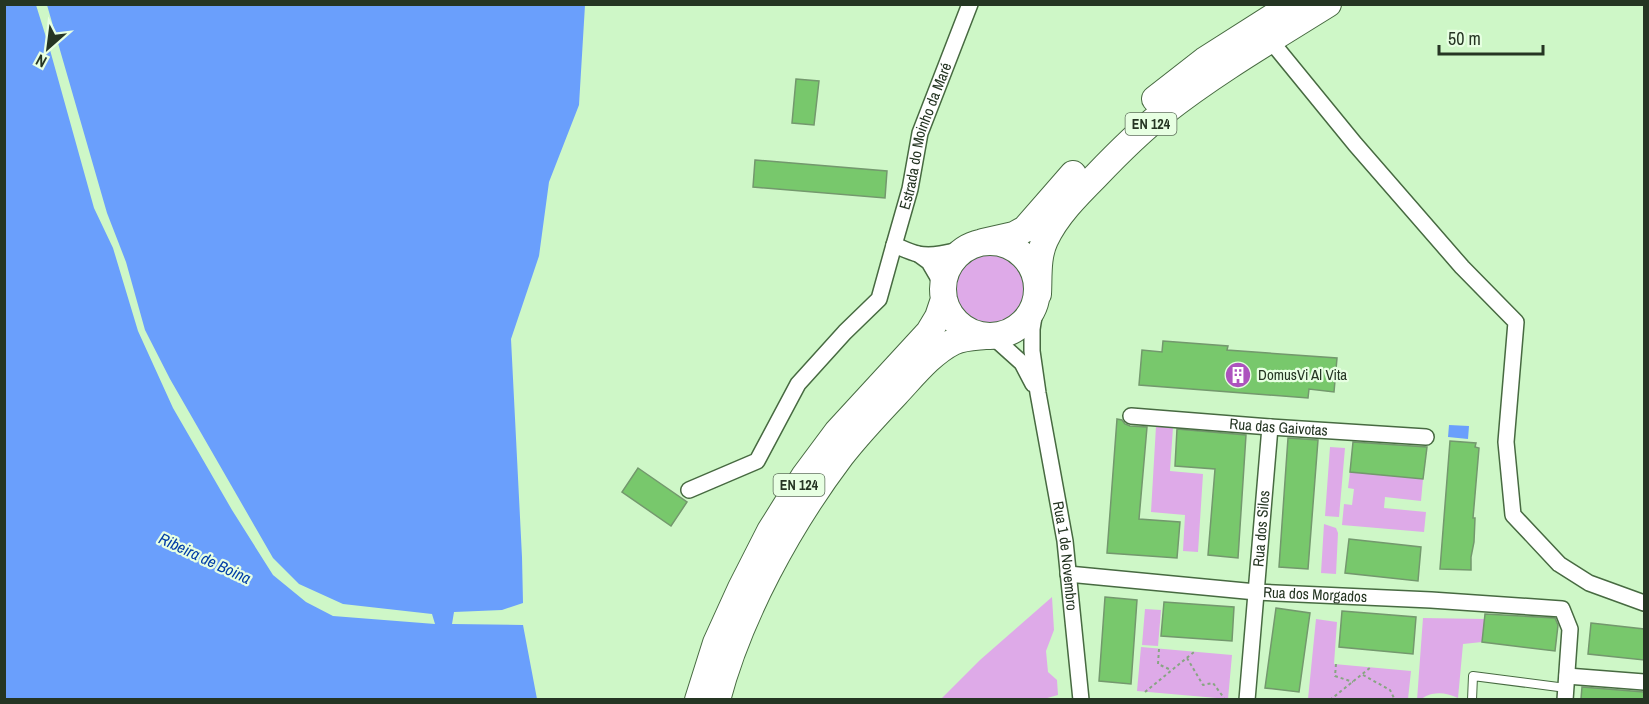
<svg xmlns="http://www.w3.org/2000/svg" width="1649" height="704" viewBox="0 0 1649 704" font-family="'Archivo Narrow',sans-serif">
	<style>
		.green { fill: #deaae8 }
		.water { fill: #6a9ffc }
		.building { fill: #78c86c; stroke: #73986d; stroke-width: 1.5 }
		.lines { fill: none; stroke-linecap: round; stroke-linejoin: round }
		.lane-casing { stroke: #476a41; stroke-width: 10 }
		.street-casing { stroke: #476a41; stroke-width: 18 }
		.primary-casing { stroke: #476a41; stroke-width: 28 }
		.path { stroke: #87a582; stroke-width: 2; stroke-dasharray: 3 3; stroke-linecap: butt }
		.lane { stroke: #fff; stroke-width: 8 }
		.street { stroke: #fff; stroke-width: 15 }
		.primary { stroke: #fff; stroke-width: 26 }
		.labels { text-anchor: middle; stroke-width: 4.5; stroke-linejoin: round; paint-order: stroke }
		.shield { fill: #e7ffe2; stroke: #5f725c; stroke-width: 1.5 }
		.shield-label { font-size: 14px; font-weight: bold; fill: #253523 }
		.street-label { font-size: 15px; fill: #253523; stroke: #e7ffe2 }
		.poi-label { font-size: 15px; fill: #253523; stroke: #e7ffe2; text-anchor: start }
		.water-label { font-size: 16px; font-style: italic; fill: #003da6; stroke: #e7ffe2 }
	</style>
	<rect width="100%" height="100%" fill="#cef7c7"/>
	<path class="green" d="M954 286a38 38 0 1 1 76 0a38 38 0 1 1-76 0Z
		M1156,426L1173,427L1170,471L1203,474L1198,552L1183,551L1185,515L1151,512Z
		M1330,447L1345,448L1339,517L1325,516Z
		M1350,472L1423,479L1421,501L1385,497L1384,508L1426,512L1424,532L1342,525L1344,504L1352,505L1354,489L1348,488Z
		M1324,524L1336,528L1338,533L1336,574L1321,573Z
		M1052,597L1054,630L1046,651L1048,672L1057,680L1058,695L1040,700L941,699L980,660Z
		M1145,609L1161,610L1158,646L1142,645Z
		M1423,618L1485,619L1482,642L1463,644L1458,698C1449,694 1441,692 1432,694C1426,695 1423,699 1417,700Z
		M1316,619L1337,622L1334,664L1411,671L1408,699H1308Z
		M1141,647L1232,655L1228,699L1137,691Z"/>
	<path class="water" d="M4,5H36L50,50L94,208L113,248L138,331L173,408L232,510L273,575L306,602L333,616L435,624L432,614L343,604L299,584L273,558L170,379L145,330L126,262L107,213L47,5H585L579,105L549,182L539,256L511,339L522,557L523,603L502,610L454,612L452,624L523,625L537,699H5Z
		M1449,425L1469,426L1468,439L1448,437Z"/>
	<path class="building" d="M796,79L819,81L814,125L792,123Z
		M755,160L887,171L885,198L753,187Z
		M1163,341L1228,346L1227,350L1337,358L1334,392L1309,389L1308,398L1139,385L1142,350L1162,352Z
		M1117,419L1122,420L1125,424L1130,426L1147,427L1139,519L1180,522L1177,558L1107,553Z
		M1177,429L1246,435L1238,558L1208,555L1215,469L1175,466Z
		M1288,438L1318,440L1308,569L1279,567Z
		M1450,441L1476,443L1475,447L1479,448L1473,518H1475L1474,542L1471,557V570L1440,569Z
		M1353,442L1427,447L1423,479L1350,472Z
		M638,468L687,502L671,526L622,492Z
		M1349,539L1421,547L1418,581L1345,573Z
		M1105,597L1137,600L1131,684L1099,681Z
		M1164,602L1234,607L1232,641L1161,636Z
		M1276,608L1310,613L1299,692L1265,688Z
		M1342,611L1416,617L1413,654L1339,647Z
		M1485,614L1555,618L1558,625L1555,651L1482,642Z
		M1591,623L1644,629V660L1588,654Z
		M1582,687L1644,692V699H1581Z"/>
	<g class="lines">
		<g class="lane-casing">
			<path id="lane" d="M1472,700L1473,676L1566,688"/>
		</g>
		<g class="street-casing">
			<g id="street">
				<path d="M1270,40L1355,144L1462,267L1516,322L1506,442L1513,515L1559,564L1589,583L1644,603"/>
				<path id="s1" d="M967,248C951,252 934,257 918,254C910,252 902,248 894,245L910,189L920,133L970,4"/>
				<path d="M918,254L929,262L943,286"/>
				<path id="s2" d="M1036,304L1032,329V351L1038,393L1065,541L1081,700"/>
				<path d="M993,337L1022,363L1033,384"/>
				<path id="s3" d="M1131,416L1270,427L1426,437"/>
				<path d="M689,490L757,461L798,384L845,332L879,299L894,245"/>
				<path id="s4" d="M1068,574L1256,592L1431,600L1562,609L1570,629L1565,700"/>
				<path d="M1567,676L1644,682"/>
				<path id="s5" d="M1247,700L1270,427"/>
			</g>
		</g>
		<g class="primary-casing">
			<path id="primary" d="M1155,99L1205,60L1293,4
				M943 289a47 47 0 1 1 94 0a47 47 0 1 1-94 0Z
				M983,242L1014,235L1025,229L1073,174
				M1038,294C1039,277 1037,257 1045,240C1056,216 1077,195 1096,176C1117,154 1139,132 1163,113C1215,72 1272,39 1328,4
				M698,700L716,643L741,588L770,531L805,475L837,432L929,332L938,317L944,299
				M717,700C739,616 789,525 841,456C858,434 877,414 896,394C913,376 931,353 953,342C963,337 974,337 985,336"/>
		</g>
		<path class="path" d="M1159,649L1158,664L1171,670
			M1187,658L1203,685L1213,683L1224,698
			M1336,664L1335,676L1353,682
			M1363,675L1390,690L1395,700
			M1145,692L1194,652
			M1330,700L1371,667"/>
		<use href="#lane" class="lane"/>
		<use href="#street" class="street"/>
		<use href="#primary" class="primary"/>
	</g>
	<defs>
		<g id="building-disc" transform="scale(1.35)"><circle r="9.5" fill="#ad53be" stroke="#e7ffe2"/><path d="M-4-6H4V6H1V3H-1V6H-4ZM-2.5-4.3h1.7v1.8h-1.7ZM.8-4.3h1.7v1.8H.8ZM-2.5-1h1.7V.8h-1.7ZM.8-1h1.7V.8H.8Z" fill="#fff"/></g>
	</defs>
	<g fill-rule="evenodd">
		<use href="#building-disc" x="1238" y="375"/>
	</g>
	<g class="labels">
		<g class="shield">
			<rect x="1125.5" y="113" width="51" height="22" rx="4.5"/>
			<rect x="773.5" y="474" width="51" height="22" rx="4.5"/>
		</g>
		<g class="shield-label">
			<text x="1151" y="129">EN 124</text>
			<text x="799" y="490">EN 124</text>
		</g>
		<g class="street-label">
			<text dy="5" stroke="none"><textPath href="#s1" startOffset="189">Estrada do Moinho da Maré</textPath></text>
			<text dy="5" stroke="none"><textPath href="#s3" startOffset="148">Rua das Gaivotas</textPath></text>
			<text dy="5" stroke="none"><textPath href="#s5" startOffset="172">Rua dos Silos</textPath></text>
			<text dy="5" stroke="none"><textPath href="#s2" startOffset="255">Rua 1 de Novembro</textPath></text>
			<text dy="5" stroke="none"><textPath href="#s4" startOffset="248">Rua dos Morgados</textPath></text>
		</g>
		<g class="poi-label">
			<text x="1258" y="380">DomusVi Al Vita</text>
		</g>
		<g class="water-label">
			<text transform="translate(205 558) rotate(25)" y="6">Ribeira de Boina</text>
		</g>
	</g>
	<rect width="1649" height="704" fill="none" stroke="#253523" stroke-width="12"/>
	<g transform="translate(48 48) rotate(208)" stroke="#e7ffe2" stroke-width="4.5" paint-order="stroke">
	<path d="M0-4.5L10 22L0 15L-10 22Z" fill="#253523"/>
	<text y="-9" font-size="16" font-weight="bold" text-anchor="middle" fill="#253523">N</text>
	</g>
	<path d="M1439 45v9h104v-9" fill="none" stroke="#253523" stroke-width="3"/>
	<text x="1448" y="45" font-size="18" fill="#253523" stroke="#e7ffe2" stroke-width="4.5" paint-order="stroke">50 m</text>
</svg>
